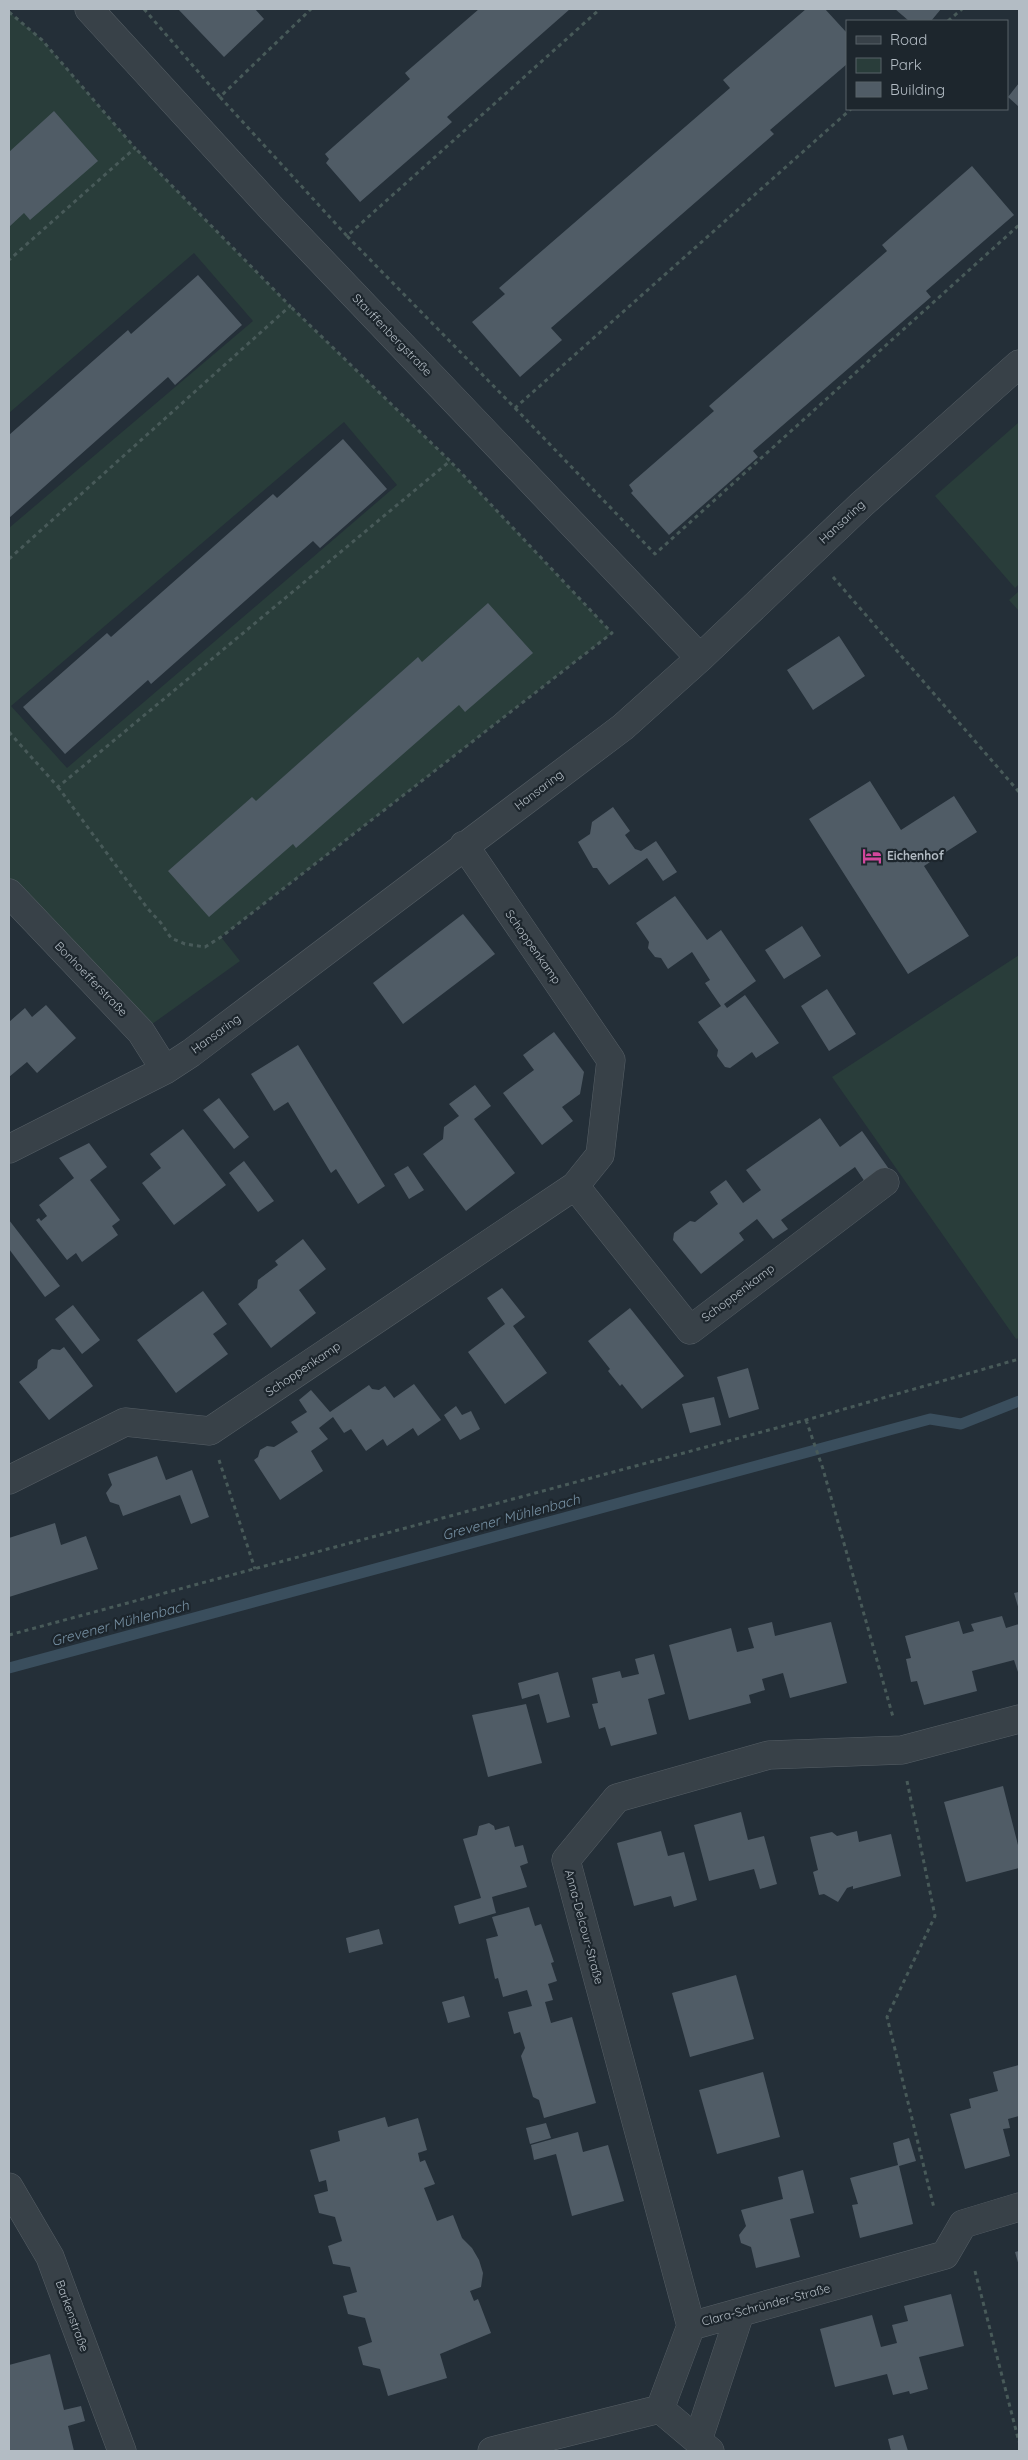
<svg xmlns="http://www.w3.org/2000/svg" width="1028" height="2460" viewBox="0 0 1028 2460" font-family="Quicksand,sans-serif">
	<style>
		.green { fill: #293d3a; fill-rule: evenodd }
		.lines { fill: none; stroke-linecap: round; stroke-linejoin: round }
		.stream { stroke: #3a4e5d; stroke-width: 11 }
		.building { fill: #505c66 }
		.street-casing { stroke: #565f66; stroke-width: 29 }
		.path { stroke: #485a59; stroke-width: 3; stroke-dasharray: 4 4; stroke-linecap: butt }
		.street { stroke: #384148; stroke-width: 28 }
		.labels { text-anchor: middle; stroke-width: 4.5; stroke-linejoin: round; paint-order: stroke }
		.street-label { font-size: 12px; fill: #b3bcc4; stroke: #1d262d }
		.poi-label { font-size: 12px; font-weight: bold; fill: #b3bcc4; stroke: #1d262d; text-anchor: start }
		.water-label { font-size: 14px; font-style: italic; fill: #7791a4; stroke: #1d262d }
	</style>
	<rect width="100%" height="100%" fill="#242f38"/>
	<path class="green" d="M9,12L42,40L135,148L290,306L450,461L612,633L221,937L240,961L141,1032L9,893V528L253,321L194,253L9,413ZM344,422L397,485L67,768L11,706Z
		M1019,422V584L1015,588L935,496Z
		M1019,591V611L1009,600Z
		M1019,955V1338L1016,1339L832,1077Z"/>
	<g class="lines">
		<path class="stream" d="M9,1668L930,1419L961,1424L1019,1401"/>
	</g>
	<path class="building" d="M178,9H255L264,19L224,57Z
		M479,9H570L447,117L452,122L360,202L326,163L329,159L325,154L410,79L405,73Z
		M806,9H825L847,33V64L770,130L774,134L551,328L562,340L520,377L472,322L505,294L499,288L730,88L723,80Z
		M895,9H941L931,21H909Z
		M1019,83V107L1008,97Z
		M54,111L98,161L30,220L24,213L9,227V152Z
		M972,166L1014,215L926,291L931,297L753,451L758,457L669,535L631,493L633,491L629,485L714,411L709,406L887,251L882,245Z
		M198,275L242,325L175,385L168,377L9,518V435L128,330L131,334Z
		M343,439L387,489L320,548L313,541L151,684L148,680L65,754L23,707L107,633L111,637L273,494L277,498Z
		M488,603L533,653L465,712L459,705L296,848L293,844L209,917L168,871L252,797L256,801L418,657L422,662Z
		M839,636L865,676L813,710L787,670Z
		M870,781L901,830L954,796L977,832L924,866L969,936L908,974L809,819Z
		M613,807L630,831L625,835L635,849L641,851L656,841L677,872L663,881L647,858L609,885L597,868H593L578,842L590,834L592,822Z
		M675,896L707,940L721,930L756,981L724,1004L727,1008L745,995L779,1043L756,1058L752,1052L730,1068L725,1067L717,1056L718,1050L698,1022L721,1006L705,983L710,980L692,952L668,969L661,958L655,957L648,948L649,942L636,923Z
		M463,914L495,954L403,1024L373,983Z
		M802,926L821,956L784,979L765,950Z
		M827,989L856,1034L829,1051L801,1006Z
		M46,1005L76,1038L37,1073L27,1062L9,1077V1022L25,1008L32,1017Z
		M554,1032L584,1072L580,1094L562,1107L573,1121L542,1145L503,1093L534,1070L523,1055Z
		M298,1045L385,1186L358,1204L336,1169L331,1173L288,1102L274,1111L251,1074Z
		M475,1085L491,1106L474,1119L515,1173L466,1211L423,1154L443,1139L444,1127L459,1116L449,1104Z
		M219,1098L249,1137L234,1149L203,1110Z
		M820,1118L840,1147L862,1131L889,1169L867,1185L855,1167L781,1220L788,1229L773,1239L757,1219L739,1233L744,1240L701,1274L673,1240L674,1233L690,1221L695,1222L718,1204L710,1192L726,1180L743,1203L761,1190L746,1170Z
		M183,1129L226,1185L174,1225L142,1183L161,1168L150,1154Z
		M89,1143L107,1167L90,1180L120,1220L112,1226L118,1235L82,1262L76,1253L67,1260L36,1220L39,1218L41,1221L47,1216L39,1205L74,1178L59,1158Z
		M244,1161L274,1201L258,1212L229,1173Z
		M408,1166L424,1190L409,1199L394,1174Z
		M9,1220L60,1286L45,1297L9,1249Z
		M303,1239L326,1269L299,1290L316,1313L271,1348L238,1304L257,1288L258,1280L278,1265L275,1261Z
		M502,1288L525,1317L513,1326L547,1373L505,1404L468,1352L505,1324L487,1298Z
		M203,1291L227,1324L213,1334L228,1354L176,1393L137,1340Z
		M73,1305L100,1340L82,1354L55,1319Z
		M630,1308L684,1376L642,1409L622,1384L620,1386L608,1371L610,1369L588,1341Z
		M64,1347L93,1386L49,1420L19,1382L37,1368L38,1360L52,1349L60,1350Z
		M748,1368L759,1409L729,1418L717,1377Z
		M414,1384L441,1420L418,1436L413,1428L387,1446L383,1439L366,1451L351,1429L344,1433L333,1417L319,1428L328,1439L311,1451L323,1471L280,1500L254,1460L258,1457L260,1450L267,1446L274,1447L298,1432L291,1422L307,1412L299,1400L311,1390L330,1412L369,1385L372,1389L379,1390L385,1386L394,1398Z
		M714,1397L721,1425L690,1433L682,1404Z
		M456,1406L462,1415L471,1411L480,1429L460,1440L444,1415Z
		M157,1456L166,1480L192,1470L209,1517L191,1524L180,1495L123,1516L119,1505L110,1502L106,1493L112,1485L108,1474Z
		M55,1523L61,1545L86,1536L98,1569L9,1597V1538Z
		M1019,1592V1610L1014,1593Z
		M1002,1616L1006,1628L1019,1624V1675L1014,1660L972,1671L977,1691L924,1705L917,1681L911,1682L906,1659L911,1658L905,1636L959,1621L963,1634L974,1631L971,1624Z
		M772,1622L775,1636L831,1622L847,1683L790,1698L783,1673L762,1679L765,1690L749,1695L751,1703L689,1720L669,1645L731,1628L737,1652L754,1648L748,1628Z
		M654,1654L665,1694L648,1699L657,1734L611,1746L605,1727L599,1729L592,1704L598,1703L592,1678L620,1671L622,1678L639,1674L635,1659Z
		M558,1672L570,1717L547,1723L539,1694L522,1699L518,1683Z
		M526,1704L542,1763L488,1777L472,1715Z
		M1003,1786L1019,1849V1868L966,1882L944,1802Z
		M741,1812L748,1840L764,1836L777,1884L760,1889L754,1869L709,1881L694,1825Z
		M489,1823L494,1826L495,1830L509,1826L515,1847L523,1845L528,1863L520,1866L527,1887L492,1897L496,1913L459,1924L454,1906L481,1898L463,1839L477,1835L479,1826Z
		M661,1831L668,1856L684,1852L697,1900L674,1907L671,1896L634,1906L617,1843Z
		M857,1831L859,1842L891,1834L901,1876L853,1889V1886L847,1888L838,1902L824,1894L819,1895L813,1872L818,1870L810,1837L832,1832L837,1836Z
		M529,1907L535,1926L541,1924L554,1962L551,1963L557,1981L548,1984L553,2000L545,2002L551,2023L572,2017L596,2103L544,2118L539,2100L533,2097L521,2056L525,2048L520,2032L514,2034L508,2012L532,2006L527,1990L503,1997L498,1978L495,1979L486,1939L498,1936L492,1917Z
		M379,1929L383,1944L349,1953L346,1938Z
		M736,1975L754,2039L690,2057L672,1993Z
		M464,1996L470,2017L448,2023L442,2002Z
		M1019,2065V2116L1008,2119L1010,2128L1003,2129L1010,2156L965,2169L950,2114L971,2108L969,2099L998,2091L993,2072Z
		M763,2072L780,2137L717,2154L699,2090Z
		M385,2117L388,2127L418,2118L427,2150L418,2153L420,2162L425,2160L435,2184L424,2188L437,2221L453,2215L462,2238L472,2248L479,2260L483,2273L481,2287L470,2291L474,2301L478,2299L491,2333L440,2354L447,2378L388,2396L380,2369L363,2365L358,2347L372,2342L365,2318L348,2314L343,2296L357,2292L350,2267L333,2264L328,2246L342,2241L335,2217L319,2213L314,2195L328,2191L326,2180L319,2182L310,2150L340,2141L338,2131Z
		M546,2123L551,2138L530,2144L526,2128Z
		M578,2132L583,2152L608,2145L624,2201L572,2216L556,2154L534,2160L531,2145Z
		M909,2138L916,2161L899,2166L913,2224L860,2238L852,2205L858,2204L850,2178L898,2165L893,2143Z
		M803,2170L814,2213L790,2219L800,2257L756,2268L751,2247L741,2243L739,2235L746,2226L741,2210L783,2199L778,2177Z
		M1019,2251V2266L1015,2252Z
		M951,2294L964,2346L919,2357L928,2389L910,2394L909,2391L893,2395L887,2374L835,2387L820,2329L872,2315L881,2347L897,2343L892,2325L908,2321L904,2306Z
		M50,2354L64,2410L81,2406L85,2421L68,2426L74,2451H9V2365Z
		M903,2435L908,2451H891L888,2439Z"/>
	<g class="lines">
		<g class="street-casing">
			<path id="street" d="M89,9L273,210L700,658
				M464,845L611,1060L600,1155L575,1186L690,1330L885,1182
				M9,893L141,1032L165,1070
				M9,1149L165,1070L191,1053L623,727L700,658L862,504L1019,364
				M9,1480L125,1422L210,1431L575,1186
				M9,2187L50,2257L122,2451
				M691,2326L566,1860L617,1798L769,1755L902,1750L1019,1719
				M660,2409L710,2451
				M698,2440L740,2313
				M492,2451L660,2409L691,2326L945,2255L963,2224L1019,2207"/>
		</g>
		<path class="path" d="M144,9L220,97L311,9
			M9,12L42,40L135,148L9,260
			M948,21L962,9
			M220,97L347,236L600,9
			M347,236L515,408L851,109
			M515,408L655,554L1019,225
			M9,559L290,306L135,148
			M833,577L1019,792
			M9,732L58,787L450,461L290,306
			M58,787L148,909L161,923L171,938L185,944L205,947L221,937L612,633L450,461
			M806,1420L823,1469L893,1717
			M219,1460L255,1569
			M9,1635L806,1420L1019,1359
			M907,1781L935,1916L887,2017L934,2208
			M975,2271L1019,2442"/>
		<use href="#street" class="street"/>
	</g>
	<defs>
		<g id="hotel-bare" transform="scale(1.5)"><path d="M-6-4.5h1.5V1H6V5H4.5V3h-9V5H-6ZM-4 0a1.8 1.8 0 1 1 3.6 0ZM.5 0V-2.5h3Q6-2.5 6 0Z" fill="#d1479c" stroke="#1d262d" stroke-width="2.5" paint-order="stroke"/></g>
	</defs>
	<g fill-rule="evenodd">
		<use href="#hotel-bare" x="872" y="856"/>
	</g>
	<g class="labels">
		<g class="street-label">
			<text transform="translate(392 335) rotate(46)" y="4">Stauffenbergstraße</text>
			<text transform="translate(842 522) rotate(-43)" y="4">Hansaring</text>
			<text transform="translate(539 790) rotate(-37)" y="4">Hansaring</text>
			<text transform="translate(533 947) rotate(55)" y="4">Schoppenkamp</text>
			<text transform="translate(91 979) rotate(46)" y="4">Bonhoefferstraße</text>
			<text transform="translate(216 1034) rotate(-36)" y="4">Hansaring</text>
			<text transform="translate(738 1293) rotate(-37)" y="4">Schoppenkamp</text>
			<text transform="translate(303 1369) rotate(-34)" y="4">Schoppenkamp</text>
			<text transform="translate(584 1927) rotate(75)" y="4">Anna-Delcour-Straße</text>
			<text transform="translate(766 2305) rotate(-15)" y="4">Clara-Schründer-Straße</text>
			<text transform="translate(72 2316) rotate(70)" y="4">Barkenstraße</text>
		</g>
		<g class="poi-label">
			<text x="887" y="860">Eichenhof</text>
		</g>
		<g class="water-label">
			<text transform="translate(511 1517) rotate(-15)" y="5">Grevener Mühlenbach</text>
			<text transform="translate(120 1623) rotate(-15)" y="5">Grevener Mühlenbach</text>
		</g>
	</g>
	<rect width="1028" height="2460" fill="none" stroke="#b3bcc4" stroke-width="20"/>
	<rect x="846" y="20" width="162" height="90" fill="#1d262d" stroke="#596269"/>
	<rect x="856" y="36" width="25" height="8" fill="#384148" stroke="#596269"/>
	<text x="890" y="45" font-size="15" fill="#b3bcc4">Road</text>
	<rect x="856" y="58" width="25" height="15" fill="#293d3a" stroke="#596269"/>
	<text x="890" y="70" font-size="15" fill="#b3bcc4">Park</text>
	<rect x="856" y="82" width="25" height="15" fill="#505c66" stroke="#596269"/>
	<text x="890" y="95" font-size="15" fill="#b3bcc4">Building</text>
</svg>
